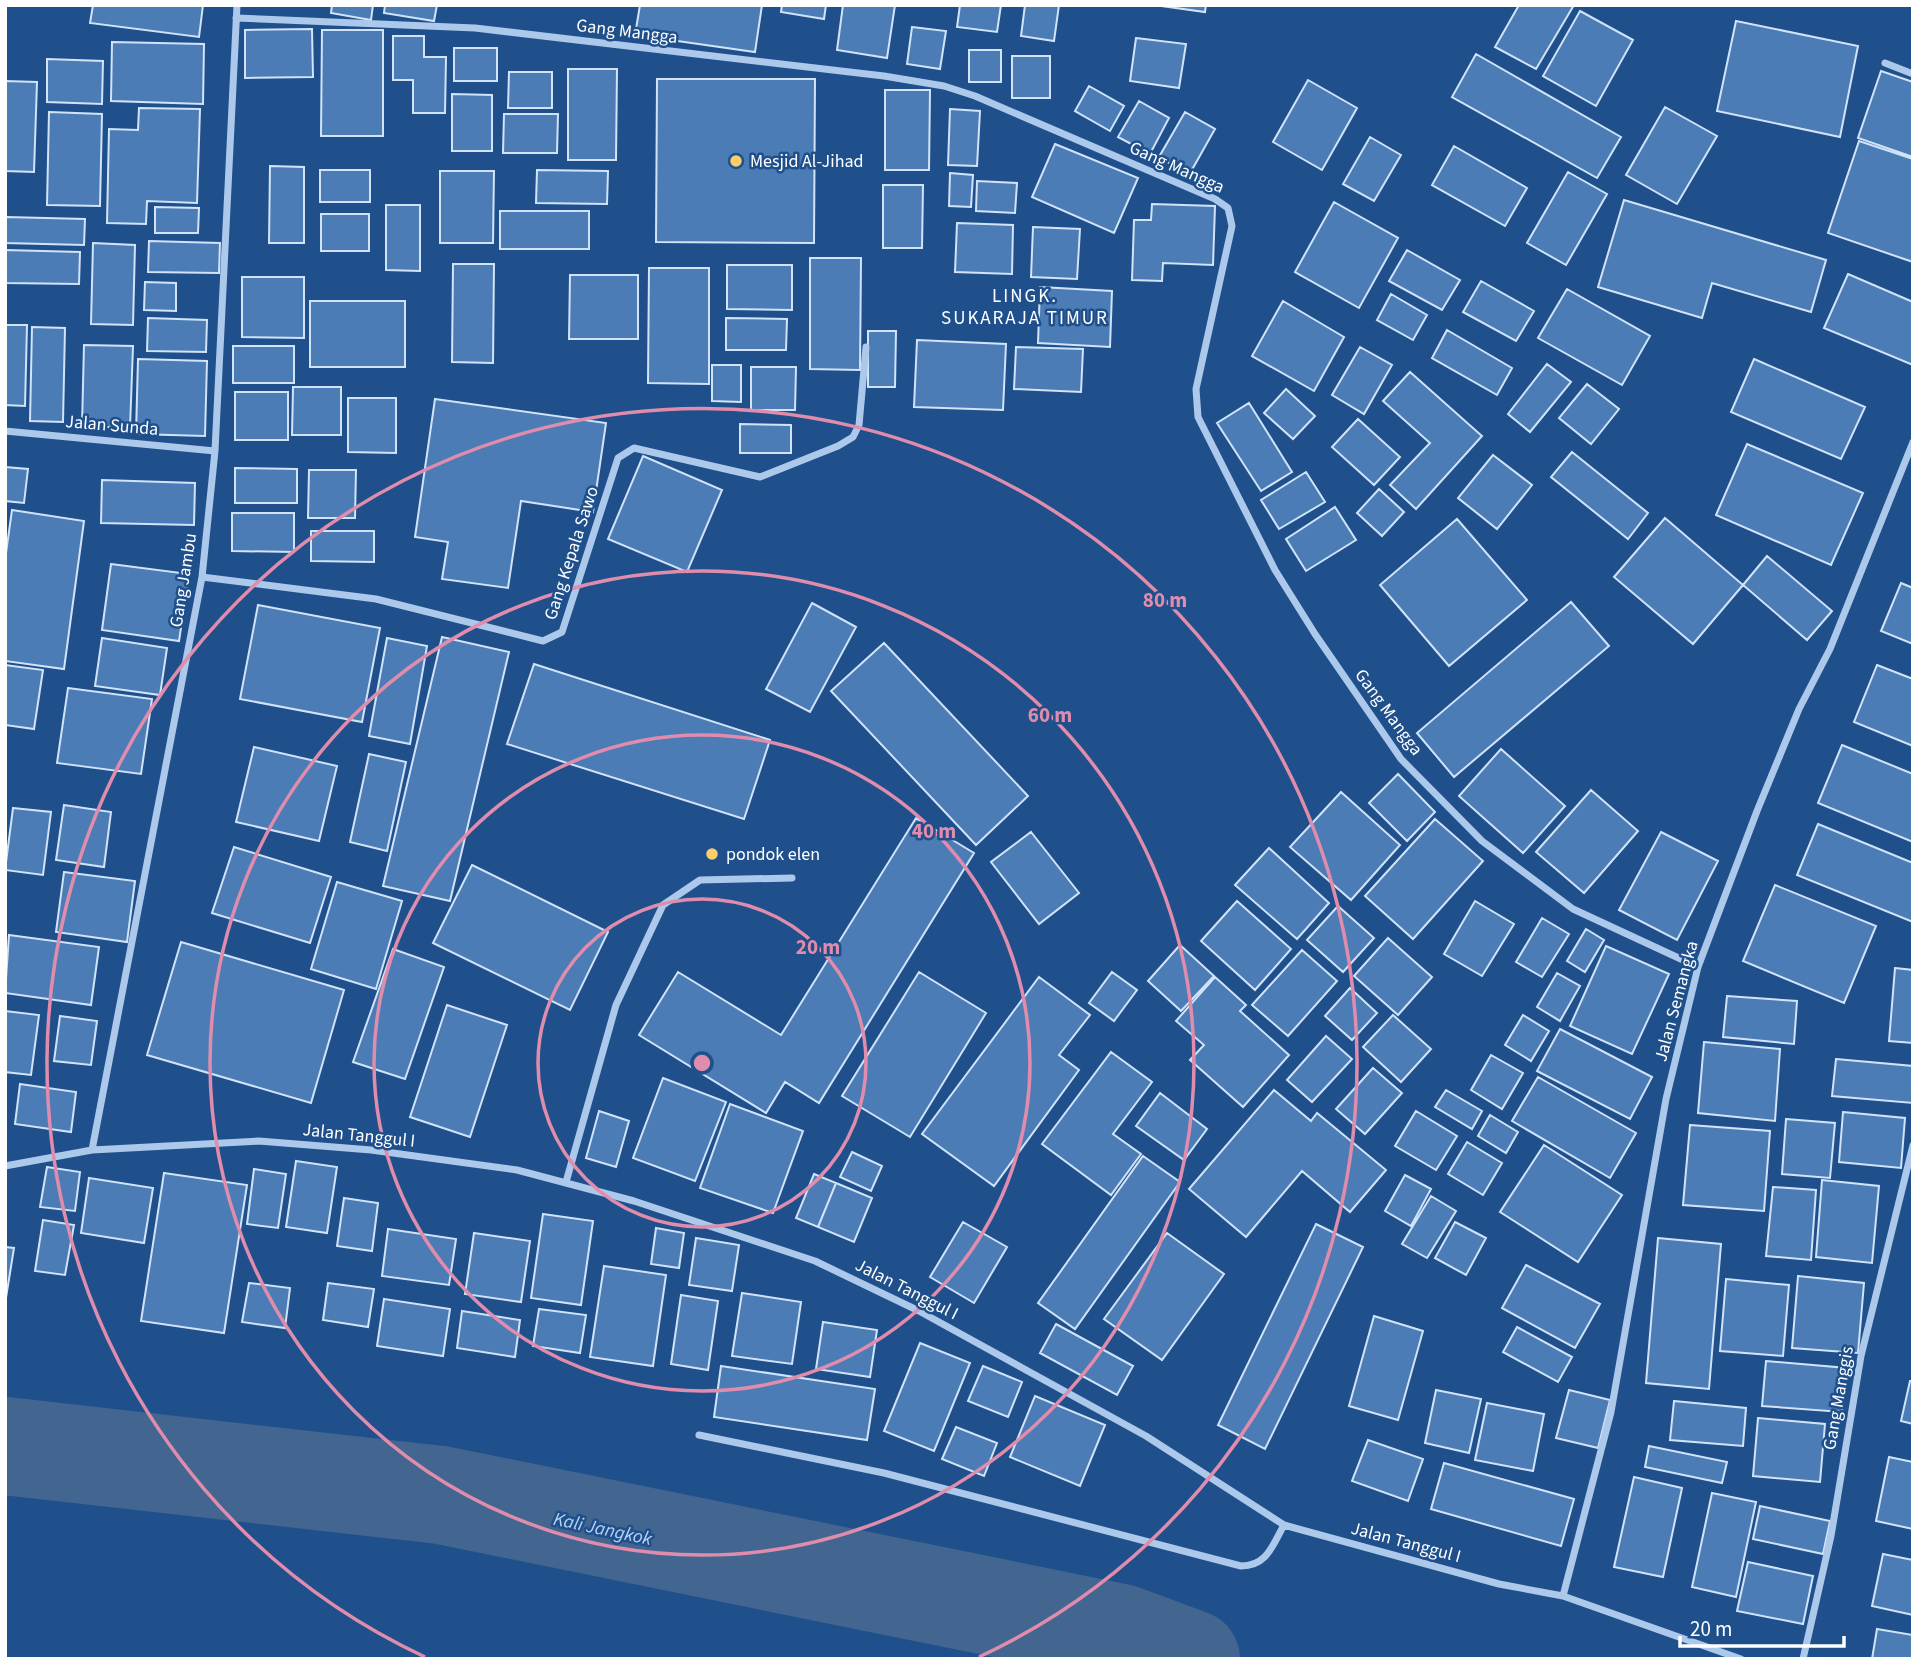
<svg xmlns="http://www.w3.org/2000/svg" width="1918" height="1664" viewBox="0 0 1918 1664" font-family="'Source Sans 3',sans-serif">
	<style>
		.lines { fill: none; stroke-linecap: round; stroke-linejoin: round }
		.river { stroke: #426690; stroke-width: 98 }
		.building { fill: #4b7cb5; stroke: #d1e3f9; stroke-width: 2 }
		.minor { stroke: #acc9ec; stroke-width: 7 }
		.ring { fill: none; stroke: #e08cad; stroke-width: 3.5 }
		.poi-dot { fill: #facf6b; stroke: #1f508c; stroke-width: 2.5 }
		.labels { text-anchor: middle; stroke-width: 5; stroke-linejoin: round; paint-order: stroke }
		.street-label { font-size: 18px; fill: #fff; stroke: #1f508c }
		.poi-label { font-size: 18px; fill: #fff; stroke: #1f508c; text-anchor: start }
		.neighbourhood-label { font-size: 19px; letter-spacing: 2px; fill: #fff; stroke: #1f508c }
		.water-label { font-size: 19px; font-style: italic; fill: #b7d3f3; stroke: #1f508c }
		.centre { fill: #e08cad; stroke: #1f508c; stroke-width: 3.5 }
		.ring-label { font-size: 21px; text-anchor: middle; font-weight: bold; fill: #e08cad; stroke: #1f508c; stroke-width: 5; stroke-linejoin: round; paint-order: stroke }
	</style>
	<rect width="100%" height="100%" fill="#1f508c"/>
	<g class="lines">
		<path class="river" d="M5,1446L441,1495L1121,1633L1191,1659"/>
	</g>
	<path class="building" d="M93,5H203L199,37L90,23Z
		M332,5H373L371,20L331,13Z
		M385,5H437L434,21L384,13Z
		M640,5H762L755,52L635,35Z
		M782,5H826L824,19L781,12Z
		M843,5H895L887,58L837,50Z
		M960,5H1001L997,32L957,27Z
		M1025,5H1059L1054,41L1021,36Z
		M1154,5H1206L1205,12Z
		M1519,5H1574L1536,69L1495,47Z
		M1580,11L1633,40L1596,106L1543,76Z
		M1736,21L1858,46L1840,137L1717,111Z
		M912,27L946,31L940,69L907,64Z
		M312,29L313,77L245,78V30Z
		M322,30H383V136H321Z
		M393,36H424V57H446L445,113H413V80H393Z
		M1136,38L1186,44L1179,88L1130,81Z
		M112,42L204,44L203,104L111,101Z
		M454,48H497V81H454Z
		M969,50H1001V82H969Z
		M1476,54L1621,137L1597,178L1452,97Z
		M1012,56H1050V98H1012Z
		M47,59L103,61L102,104L47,102Z
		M568,69H617L616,160H568Z
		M1881,71L1913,82V157L1858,138Z
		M509,72H552V108H508Z
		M657,79H815L814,243L656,242Z
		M1308,80L1357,108L1322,170L1273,142Z
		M5,81L37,82L34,172L5,171Z
		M1089,86L1124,106L1110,131L1075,111Z
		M885,90H930L929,170H885Z
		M452,94L492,95V151H452Z
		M1139,101L1169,118L1150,154L1118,137Z
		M1665,107L1717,136L1677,204L1626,175Z
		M139,108L200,109L197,203L147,201L146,224L107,223L109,129L138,130Z
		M950,109L980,111L977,166L948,165Z
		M49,112L102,114L100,206L47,205Z
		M1185,112L1215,129L1189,175L1159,157Z
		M504,114H558L557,153H503Z
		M1370,137L1401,155L1374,201L1343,184Z
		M1859,141L1913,159V262L1828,233Z
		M1055,144L1138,178L1114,233L1032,197Z
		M1454,146L1527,188L1505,226L1432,185Z
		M270,166L304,167V243H269Z
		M320,170H370V202H320Z
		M537,170L608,171L607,204L536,203Z
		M440,171H494L493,243H440Z
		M1568,172L1607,194L1566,265L1527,243Z
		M950,173L973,175L971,207L949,206Z
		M977,181L1017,183L1015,213L976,211Z
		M883,185H923L922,248H883Z
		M1624,200L1826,260L1811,312L1712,283L1702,318L1598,287Z
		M1334,202L1398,238L1359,308L1295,272Z
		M1152,204L1215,206L1213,265L1163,263L1162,281L1132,280L1134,220H1151Z
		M386,205H420V271L386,270Z
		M155,207L199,208L198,233H155Z
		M500,211H589V249H500Z
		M321,214H369V251H321Z
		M6,217L85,219L84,245L5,243Z
		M957,223L1013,225L1012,274L955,272Z
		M1033,227L1080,229L1077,279L1031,277Z
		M149,241L220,243L219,273L148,272Z
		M93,243L135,245L133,325L91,324Z
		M5,250L80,252L79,284L5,283Z
		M1407,250L1460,280L1442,310L1389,281Z
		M810,258H861L860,370L810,369Z
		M453,264H494L493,363L452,362Z
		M727,265H792V310L727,309Z
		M649,268H709V384L648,383Z
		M1848,274L1913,302V365L1824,328Z
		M570,275H638V339H569Z
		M242,277H304V338L242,337Z
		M1481,281L1534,311L1516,341L1463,312Z
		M145,282L176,283V311L144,310Z
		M1040,287L1112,291L1110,347L1038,343Z
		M1567,289L1650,336L1622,385L1538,338Z
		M1391,294L1427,315L1413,340L1377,320Z
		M310,301H405V367H310Z
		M1283,301L1344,337L1314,391L1252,356Z
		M148,318L207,320L206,352L147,351Z
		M726,318L787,319L786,350H726Z
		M5,325H27L25,406L5,405Z
		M32,327L65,328L63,422L30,421Z
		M1447,330L1512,368L1497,395L1432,358Z
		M868,331H896L895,387H868Z
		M917,340L1006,344L1003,410L914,407Z
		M84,345L133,346L130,428L82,426Z
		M233,346H294V383H233Z
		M1016,347L1083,349L1081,392L1014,389Z
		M1360,347L1392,365L1364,414L1332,395Z
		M138,359L207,361L205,436L136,434Z
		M1754,359L1865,407L1841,459L1731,412Z
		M1547,364L1571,382L1530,432L1508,414Z
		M712,365H741V402L712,401Z
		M751,367H796L795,410H751Z
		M1410,372L1482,436L1416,509L1390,485L1430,443L1383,401Z
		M1587,384L1619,409L1591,444L1559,418Z
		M293,387H341V435H292Z
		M1286,389L1315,416L1293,439L1264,413Z
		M235,392H288V440H235Z
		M348,398H396V453L348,452Z
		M435,399L606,423L593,512L521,501L508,588L442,579L448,542L415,537Z
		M1249,403L1292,472L1261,491L1217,423Z
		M1358,419L1400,457L1374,485L1332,447Z
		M740,424L791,425V453H740Z
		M1747,444L1863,493L1831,565L1716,515Z
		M1572,452L1648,513L1628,539L1551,477Z
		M1493,455L1532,485L1497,529L1458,498Z
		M643,456L722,490L687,572L608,539Z
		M5,467L28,469L24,503L5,501Z
		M235,468L297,469V503H235Z
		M309,470H356L355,518H308Z
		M1306,472L1325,502L1279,529L1261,500Z
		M102,480L195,483L194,525L101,523Z
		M1379,489L1404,512L1382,536L1357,513Z
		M1335,507L1356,540L1306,571L1286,539Z
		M12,510L84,521L64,669L5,661V560Z
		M232,513H294V552L232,551Z
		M1665,518L1743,585L1693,644L1614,577Z
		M1457,519L1527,600L1449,666L1380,585Z
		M311,531H374V562L311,561Z
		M1767,556L1832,611L1807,640L1743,585Z
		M111,564L189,574L179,641L102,630Z
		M1901,583L1913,588V644L1881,631Z
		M1571,602L1609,646L1454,777L1417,733Z
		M812,603L856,627L810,712L766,689Z
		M258,605L380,628L362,722L240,699Z
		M442,637L509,652L450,901L383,886Z
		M102,638L167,648L160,695L95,686Z
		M387,638L427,646L410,744L369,736Z
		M884,643L1028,796L976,845L831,691Z
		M534,664L770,740L744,819L507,744Z
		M5,665L43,670L34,729L5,725Z
		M1877,665L1913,679V746L1854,722Z
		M68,688L152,699L141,774L57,763Z
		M1842,745L1913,774V842L1818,803Z
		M254,747L337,766L319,841L236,822Z
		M1501,749L1565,806L1523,853L1459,796Z
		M369,754L406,762L387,851L350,842Z
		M1398,774L1435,812L1407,841L1369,803Z
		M1591,790L1638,831L1584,893L1536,852Z
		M1341,792L1400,845L1351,900L1290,847Z
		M64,805L111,812L104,867L56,860Z
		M13,808L51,812L43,875L5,870Z
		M916,818L974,853L819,1103L785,1082L766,1113L639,1035L678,972L781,1035Z
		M1435,819L1483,861L1413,939L1365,896Z
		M1818,824L1913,863V922L1797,875Z
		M1031,832L1079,893L1039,924L991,862Z
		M1661,832L1718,861L1677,940L1619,910Z
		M234,847L331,877L310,943L212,913Z
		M1269,848L1329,903L1297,939L1235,885Z
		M472,865L608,932L570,1010L433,943Z
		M64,872L135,881L127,942L56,932Z
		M337,882L402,901L376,989L311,969Z
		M1775,885L1876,926L1844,1003L1743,961Z
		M1237,901L1291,949L1255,990L1201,941Z
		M1475,901L1514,924L1482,976L1444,954Z
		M1338,906L1374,938L1343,972L1307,940Z
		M1542,918L1569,934L1542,977L1516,962Z
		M1586,929L1604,940L1585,972L1567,961Z
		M9,935L99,947L91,1005L5,993Z
		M1388,938L1432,977L1398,1015L1354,976Z
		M181,942L344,990L311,1103L147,1055Z
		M1180,945L1214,976L1181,1011L1148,981Z
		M1606,946L1669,974L1632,1054L1570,1026Z
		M393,949L444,967L405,1079L353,1062Z
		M1302,950L1337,981L1288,1036L1252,1005Z
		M1895,968L1913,970V1043L1889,1041Z
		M919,972L986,1013L910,1137L842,1096Z
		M1112,972L1137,990L1114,1021L1089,1003Z
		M1557,973L1580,986L1560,1021L1537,1007Z
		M1039,977L1090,1015L1059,1055L1079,1070L994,1186L922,1134Z
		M1215,977L1246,1005L1240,1011L1289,1055L1243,1107L1190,1060L1204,1045L1176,1021Z
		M1350,988L1377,1013L1352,1040L1325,1016Z
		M1727,996L1797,1001L1794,1044L1723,1037Z
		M447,1005L507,1025L470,1137L410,1117Z
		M5,1011L39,1015L31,1075L5,1072Z
		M1393,1015L1431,1049L1401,1082L1363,1047Z
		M1523,1015L1549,1031L1531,1061L1505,1045Z
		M60,1016L97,1021L91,1065L54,1061Z
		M1560,1029L1652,1077L1630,1119L1537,1071Z
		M1326,1036L1352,1059L1312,1102L1287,1080Z
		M1704,1042L1780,1049L1775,1121L1698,1113Z
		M1111,1052L1152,1082L1113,1134L1141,1154L1111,1195L1042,1144Z
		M1491,1055L1523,1073L1502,1109L1471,1090Z
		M1836,1059L1913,1066V1103L1832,1096Z
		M1373,1068L1402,1093L1365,1134L1336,1109Z
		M1538,1077L1636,1133L1610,1178L1512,1121Z
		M663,1078L726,1102L695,1181L633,1158Z
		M20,1084L76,1092L71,1132L15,1124Z
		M1274,1090L1311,1121L1317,1113L1386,1170L1350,1212L1302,1171L1246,1237L1189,1189Z
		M1446,1090L1482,1111L1472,1129L1435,1107Z
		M1160,1093L1207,1129L1184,1160L1136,1126Z
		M730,1104L803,1131L773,1213L700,1188Z
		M599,1111L629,1121L616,1167L586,1158Z
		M1416,1111L1457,1136L1436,1170L1395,1146Z
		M1843,1112L1905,1118L1901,1168L1839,1162Z
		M1490,1115L1518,1132L1506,1153L1478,1136Z
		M1786,1119L1835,1123L1830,1178L1782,1174Z
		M1690,1125L1770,1131L1764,1211L1683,1205Z
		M1467,1142L1502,1163L1483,1195L1448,1174Z
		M1544,1145L1622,1195L1578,1262L1500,1212Z
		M852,1152L882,1166L871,1191L840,1177Z
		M1143,1156L1180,1182L1075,1329L1038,1303Z
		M296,1161L337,1167L327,1233L286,1227Z
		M47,1167L80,1172L75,1211L40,1207Z
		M254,1169L286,1174L278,1228L247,1224Z
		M164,1173L247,1185L224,1333L141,1321Z
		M814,1174L836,1183L818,1227L796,1218Z
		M1405,1175L1431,1189L1411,1226L1385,1211Z
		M89,1178L153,1188L144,1243L81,1233Z
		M1822,1180L1879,1186L1872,1263L1816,1257Z
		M836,1183L872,1198L854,1242L818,1227Z
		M1773,1187L1816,1190L1811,1260L1766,1256Z
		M1431,1196L1456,1211L1427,1258L1402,1244Z
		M344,1198L378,1203L372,1251L337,1246Z
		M543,1214L593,1221L581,1305L531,1298Z
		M43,1220L74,1225L65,1275L35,1271Z
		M963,1222L1007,1247L974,1303L930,1277Z
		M1455,1222L1486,1238L1466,1275L1435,1258Z
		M1316,1224L1363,1247L1265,1449L1218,1425Z
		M656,1228L684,1233L679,1268L651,1264Z
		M388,1229L456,1239L449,1285L382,1276Z
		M474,1233L530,1241L521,1302L465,1294Z
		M1167,1233L1224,1274L1162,1360L1104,1319Z
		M696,1238L739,1245L732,1291L689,1285Z
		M1658,1238L1721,1244L1709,1389L1646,1383Z
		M5,1247L14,1248L5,1304Z
		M1526,1265L1600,1304L1575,1348L1502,1308Z
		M604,1266L666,1275L653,1366L590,1357Z
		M1798,1276L1864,1283L1858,1353L1792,1348Z
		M1726,1279L1789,1285L1783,1356L1720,1351Z
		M249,1283L290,1288L285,1328L242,1322Z
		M328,1283L374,1289L368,1327L323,1320Z
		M742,1293L801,1302L792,1364L732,1356Z
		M681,1295L718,1301L708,1370L671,1364Z
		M384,1299L450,1309L443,1356L377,1346Z
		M539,1309L586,1315L580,1353L533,1346Z
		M462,1311L520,1320L515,1357L457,1348Z
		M1374,1316L1423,1331L1398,1420L1349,1406Z
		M823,1322L877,1330L870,1377L816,1369Z
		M1056,1324L1133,1366L1117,1395L1040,1353Z
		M1517,1327L1572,1357L1558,1382L1503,1352Z
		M920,1343L970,1363L934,1451L884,1431Z
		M1766,1361L1847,1368L1842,1412L1762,1406Z
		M721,1366L875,1389L867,1440L714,1417Z
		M983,1366L1022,1382L1008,1417L968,1401Z
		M1910,1381H1913V1424L1901,1421Z
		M1436,1390L1481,1399L1469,1453L1425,1443Z
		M1569,1390L1610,1400L1598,1448L1556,1438Z
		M1035,1396L1105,1425L1080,1486L1010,1457Z
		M1674,1401L1746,1408L1743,1446L1670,1440Z
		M1487,1403L1544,1414L1533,1471L1475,1460Z
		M1758,1418L1825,1424L1820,1482L1753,1476Z
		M956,1427L997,1443L984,1476L942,1459Z
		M1368,1440L1423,1459L1408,1501L1352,1481Z
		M1649,1446L1727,1462L1722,1483L1645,1467Z
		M1889,1457L1913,1462V1529L1876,1521Z
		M1444,1463L1574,1499L1561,1546L1431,1509Z
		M1634,1477L1682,1488L1663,1577L1614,1567Z
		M1712,1493L1756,1502L1736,1597L1692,1587Z
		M1760,1506L1830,1521L1823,1554L1753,1539Z
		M1883,1554L1913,1560V1615L1872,1606Z
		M1748,1562L1813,1576L1803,1624L1737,1611Z
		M1877,1629L1913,1635V1659H1872Z"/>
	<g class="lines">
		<path class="minor" d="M236,18L475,28L884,76L944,86L975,96L1215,199L1228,208L1232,226L1196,389L1198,417L1275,570L1315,634L1401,759L1482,841L1573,909L1698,967
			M1885,63L1913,74
			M5,431L215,451
			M202,577L376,599L543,641L562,632L618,458L634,448L760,477L838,446L853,437L859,425L866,347
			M92,1150L202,577L215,451L237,5
			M5,1166L92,1150L259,1141L371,1150L517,1170L634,1201L815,1261L919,1311L1146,1436L1284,1525L1499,1584L1563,1596L1741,1659
			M566,1182L616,1005L663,905L700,880L792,878
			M699,1435L884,1473L1241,1566C1267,1566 1272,1546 1284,1525
			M1563,1596L1611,1412L1666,1099L1698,967L1757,811L1799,709L1830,649L1913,442
			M1803,1659L1831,1536L1861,1356L1913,1145"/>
	</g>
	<g class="ring">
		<circle cx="702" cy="1063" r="164"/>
		<circle cx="702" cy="1063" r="328"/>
		<circle cx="702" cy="1063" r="492"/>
		<path d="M425 1657A655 655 0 1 1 979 1657"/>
	</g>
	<g class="poi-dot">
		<circle cx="736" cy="161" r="7"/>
		<circle cx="712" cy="854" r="7"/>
	</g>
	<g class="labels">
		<g class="street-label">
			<text transform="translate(627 31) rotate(7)" y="6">Gang Mangga</text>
			<text transform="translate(1177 167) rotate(24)" y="6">Gang Mangga</text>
			<text transform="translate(112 425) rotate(5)" y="6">Jalan Sunda</text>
			<text transform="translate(571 553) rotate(-72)" y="6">Gang Kepala Sawo</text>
			<text transform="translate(183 580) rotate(-81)" y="6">Gang Jambu</text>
			<text transform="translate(1389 712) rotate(54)" y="6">Gang Mangga</text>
			<text transform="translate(1676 1001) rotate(-75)" y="6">Jalan Semangka</text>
			<text transform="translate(359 1135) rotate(6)" y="6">Jalan Tanggul I</text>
			<text transform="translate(907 1289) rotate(27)" y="6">Jalan Tanggul I</text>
			<text transform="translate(1838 1398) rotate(-80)" y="6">Gang Manggis</text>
			<text transform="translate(1406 1542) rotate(15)" y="6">Jalan Tanggul I</text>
		</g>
		<g class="poi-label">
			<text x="750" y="167">Mesjid Al-Jihad</text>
			<text x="726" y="860">pondok elen</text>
		</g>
		<g class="neighbourhood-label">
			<text x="1025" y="302">LINGK.<tspan x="1025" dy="22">SUKARAJA TIMUR</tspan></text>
		</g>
		<g class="water-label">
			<text transform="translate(603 1528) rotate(12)" y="7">Kali Jangkok</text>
		</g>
	</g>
	<circle cx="702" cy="1063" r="10" class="centre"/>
	<g class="ring-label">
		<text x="1165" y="607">80 m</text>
		<text x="1050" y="722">60 m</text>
		<text x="934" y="838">40 m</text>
		<text x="818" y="954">20 m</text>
	</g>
	<rect width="1918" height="1664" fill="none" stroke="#ffffff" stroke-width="14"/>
	<path d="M1680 1636v10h164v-10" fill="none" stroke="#ffffff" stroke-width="3.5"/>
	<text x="1690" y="1636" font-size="21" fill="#ffffff" stroke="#1f508c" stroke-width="5" paint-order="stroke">20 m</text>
</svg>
